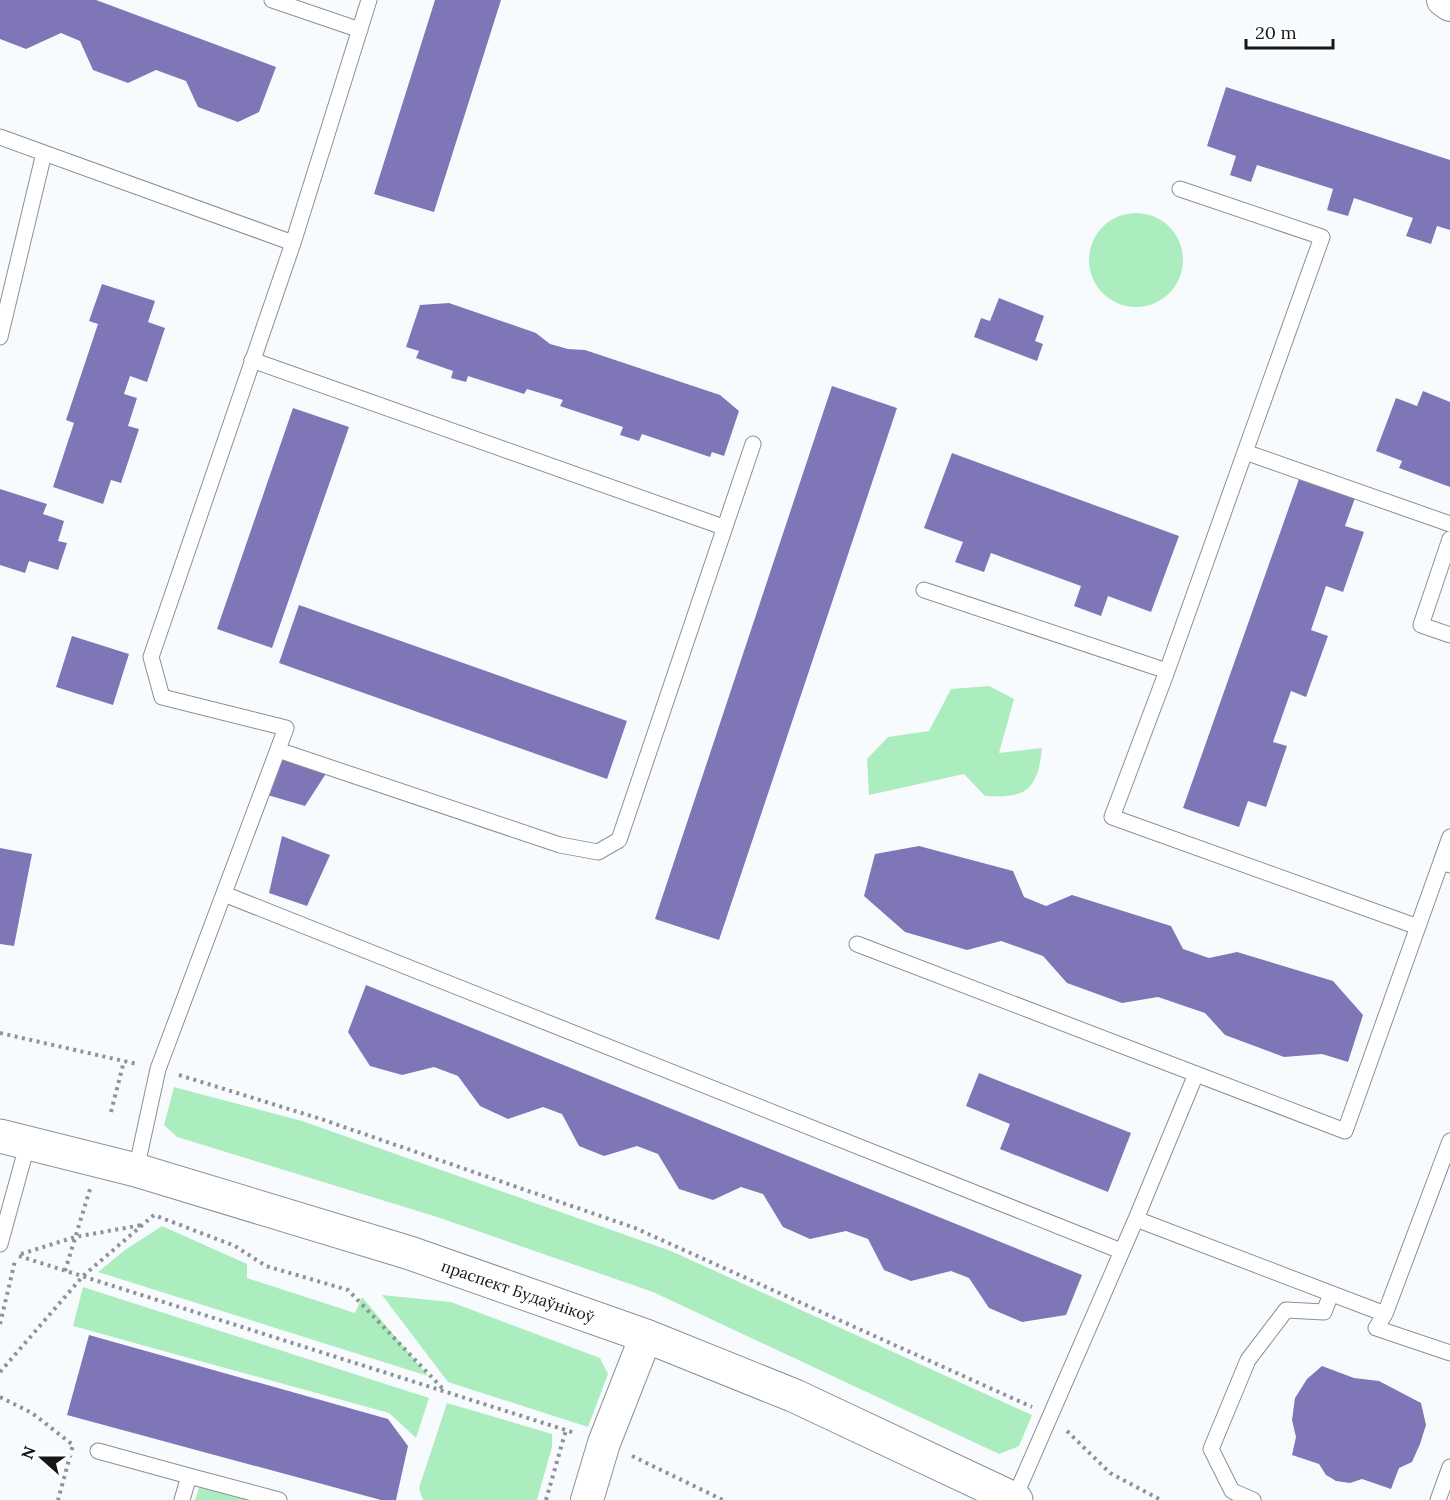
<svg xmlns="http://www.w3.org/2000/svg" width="1450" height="1500" viewBox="0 0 1450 1500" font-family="Lora,serif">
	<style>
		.green { fill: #acedbf }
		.building { fill: #7f76b8 }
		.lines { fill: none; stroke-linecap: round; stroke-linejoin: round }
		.lane-casing { stroke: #8b9097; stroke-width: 17 }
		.street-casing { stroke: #8b9097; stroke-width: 34 }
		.secondary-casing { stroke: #8b9097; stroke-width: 35 }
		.path { stroke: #909395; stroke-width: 4; stroke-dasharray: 3 4.5; stroke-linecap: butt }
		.lane { stroke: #fff; stroke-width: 15 }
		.street { stroke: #fff; stroke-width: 32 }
		.secondary { stroke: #fff; stroke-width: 33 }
		.labels { text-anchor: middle; stroke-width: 4.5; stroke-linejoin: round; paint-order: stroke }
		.street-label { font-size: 16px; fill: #141618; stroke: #fff }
	</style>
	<rect width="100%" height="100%" fill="#f8fbfe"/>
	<path class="green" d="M1089 260a47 47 0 1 1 94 0a47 47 0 1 1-94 0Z
		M989,686L1014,699L999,753L1042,748C1038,789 1027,799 985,796L964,774L869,795L867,759L888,737L929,731L951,689Z
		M174,1087L302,1121L671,1251L1032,1415L1019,1446L999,1454L653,1292L437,1217L177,1137L164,1125Z
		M162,1226L247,1264V1278L355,1313L362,1297L428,1376L98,1272L125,1250Z
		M83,1287L429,1398L416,1438L389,1413L73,1326Z
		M382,1295L451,1302L600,1358L608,1374L588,1427L448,1382Z
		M447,1403L552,1434V1447L537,1500H423L419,1488Z
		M201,1482L258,1500H195Z"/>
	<path class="building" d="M0,0H96L276,67L259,112L238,122L198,107L186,81L156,70L128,83L93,70L80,41L61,33L26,49L0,39Z
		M435,0H501L434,212L374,194Z
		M1226,87L1450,160V230L1437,226L1431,244L1406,236L1413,218L1354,198L1348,216L1327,210L1333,189L1257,165L1251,182L1230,175L1236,156L1207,146Z
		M102,284L155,301L148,322L165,328L147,382L130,376L124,394L137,398L128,426L139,429L121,483L111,480L103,504L53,487L74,423L66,420L98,324L89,321Z
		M999,298L1044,316L1035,341L1043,344L1037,361L974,337L981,318L990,321Z
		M449,303L536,333L550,344L568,349L585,350L720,395L739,411L724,456L712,452L710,457L642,434L639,441L620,435L623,427L560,406L563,400L527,389L524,394L468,376L466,382L451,378L453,371L416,358L419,351L406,347L420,305Z
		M832,386L897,408L719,940L655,919Z
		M1423,391L1450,402V487L1399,468L1402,461L1376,451L1396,398L1417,406Z
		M293,408L349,427L272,648L217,629Z
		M952,453L1179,536L1151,612L1108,596L1101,616L1074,606L1081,586L991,553L984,572L955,562L963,542L924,528Z
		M1299,479L1355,498L1345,526L1364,532L1343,592L1326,586L1311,630L1328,636L1306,697L1291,691L1273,742L1287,746L1266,807L1248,801L1239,827L1183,808Z
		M0,489L47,504L43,514L64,521L58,541L67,543L58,570L29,561L25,573L0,565Z
		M299,605L627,721L607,779L279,663Z
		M72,636L129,654L113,705L56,687Z
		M278,755L327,772L305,806L264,794Z
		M282,836L330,855L307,906L269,893Z
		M919,846L1013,871L1024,897L1046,906L1072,895L1171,926L1183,949L1209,958L1237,952L1333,981L1363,1015L1348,1062L1322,1054L1284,1057L1225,1035L1205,1013L1158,997L1122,1003L1067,983L1043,956L1001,941L967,950L905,932L864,896L875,854Z
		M0,848L32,854L14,946L0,944Z
		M366,985L1082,1275L1066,1315L1022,1322L989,1308L969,1278L951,1271L911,1281L884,1270L868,1239L846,1231L810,1239L783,1227L763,1194L741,1187L713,1200L679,1189L658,1154L637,1146L604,1156L579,1146L562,1114L543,1107L508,1119L480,1106L458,1076L434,1067L402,1075L370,1066L348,1032Z
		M979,1073L1131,1133L1108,1192L1000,1149L1010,1124L966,1106Z
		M89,1335L388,1419L408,1446L396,1500H381L67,1415Z
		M1322,1366L1354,1378L1379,1381L1421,1403L1426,1425L1420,1444L1412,1462L1399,1468L1391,1489L1362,1479L1350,1483L1336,1481L1326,1475L1319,1464L1292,1455L1296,1437L1292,1420L1295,1398L1307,1379Z"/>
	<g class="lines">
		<g class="lane-casing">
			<path id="lane" d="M272,0L360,30
				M0,137L293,243
				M1180,189L1322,237L1245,452
				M0,337L44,153
				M252,360L723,527
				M1450,539L1421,625L1450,635
				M924,590L1167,671L1245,452L1450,524
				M1167,671L1112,817L1418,927
				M278,750L560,845L598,852L619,840L753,444
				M1441,862L1450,837
				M224,894L1121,1251
				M857,944L1196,1074
				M136,1170L158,1069L286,728L162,697L151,657L293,243L369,0
				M1136,1219L1196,1074L1345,1131L1441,862L1450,865
				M0,1244L28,1142
				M1385,1314L1376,1328L1450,1353
				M98,1451L189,1476
				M1014,1499L1136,1219L1385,1314L1450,1141
				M182,1500L189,1476L279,1500
				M1253,1500L1232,1491L1211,1449L1248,1360L1286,1310L1324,1312L1331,1294
				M1438,1500L1450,1467"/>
		</g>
		<g class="street-casing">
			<path id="street" d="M1443,0L1450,5
				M587,1500L604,1443L646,1336"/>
		</g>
		<g class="secondary-casing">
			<path id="secondary" d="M0,1136L136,1170L410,1253L646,1336L795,1396L1016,1500"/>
		</g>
		<path class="path" d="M0,1033L137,1064
			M179,1075L321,1119L635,1228L1032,1407
			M111,1112L124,1061
			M21,1254L75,1237L142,1225
			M19,1256L575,1433
			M65,1271L90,1189
			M0,1324L15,1261
			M0,1372L83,1276L154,1215L235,1246L266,1266L348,1290L445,1391
			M0,1397L32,1413L73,1445L58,1500
			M1067,1431L1110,1473L1161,1500
			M632,1456L723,1500
			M546,1500L566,1430"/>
		<use href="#lane" class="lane"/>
		<use href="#street" class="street"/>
		<use href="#secondary" class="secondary"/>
	</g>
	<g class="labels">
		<g class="street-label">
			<text transform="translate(518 1291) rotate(19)" y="6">праспект Будаўнікоў</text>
		</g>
	</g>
	<g transform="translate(42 1458) rotate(291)" stroke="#ffffff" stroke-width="4.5" paint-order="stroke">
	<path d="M0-4.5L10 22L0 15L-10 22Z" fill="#141618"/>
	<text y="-9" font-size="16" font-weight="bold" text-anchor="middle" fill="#141618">N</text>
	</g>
	<path d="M1246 39v9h87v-9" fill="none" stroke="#141618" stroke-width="3"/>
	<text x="1255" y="39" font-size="18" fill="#141618" stroke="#ffffff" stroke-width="4.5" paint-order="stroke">20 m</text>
</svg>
